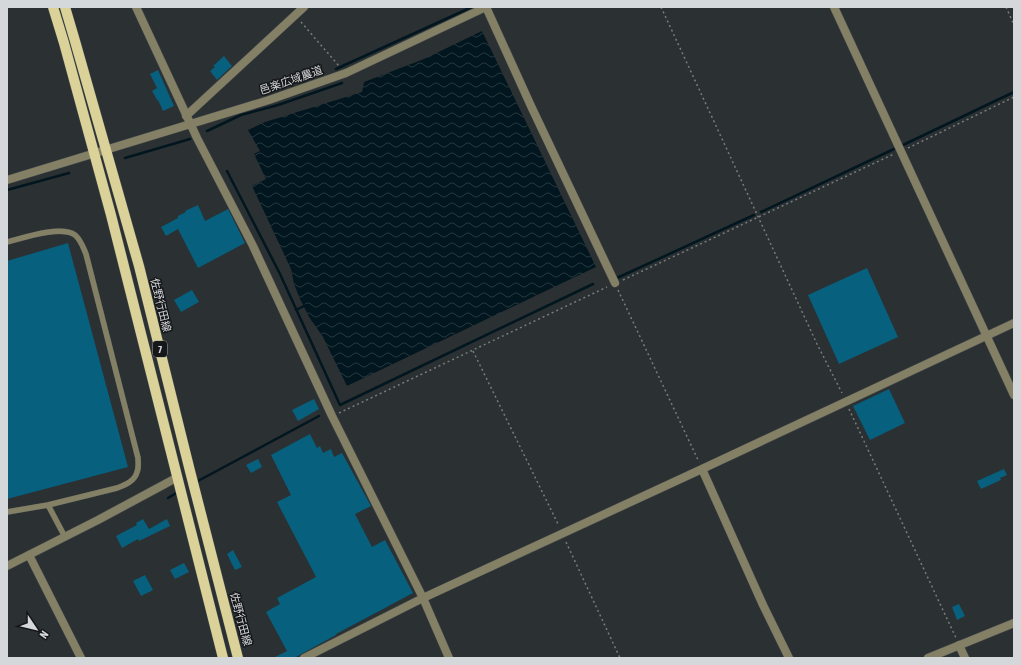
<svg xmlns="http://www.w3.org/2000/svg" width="1021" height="665" viewBox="0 0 1021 665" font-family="'Asap Condensed','Noto Sans JP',sans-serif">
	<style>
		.water { fill: url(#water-waves) }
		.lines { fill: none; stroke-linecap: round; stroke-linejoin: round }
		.stream { stroke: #01161f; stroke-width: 2.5 }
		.building { fill: #06607e }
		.service-casing { stroke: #464b4e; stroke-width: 6 }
		.minor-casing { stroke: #464b4e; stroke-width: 9 }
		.tertiary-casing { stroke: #464b4e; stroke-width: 9 }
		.primary-casing { stroke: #464b4e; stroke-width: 11 }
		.path { stroke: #787d7f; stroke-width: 1.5; stroke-dasharray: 2 3; stroke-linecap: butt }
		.service { stroke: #848065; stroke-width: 5.5 }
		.minor { stroke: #848065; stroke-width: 8 }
		.tertiary { stroke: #848065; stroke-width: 8 }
		.primary { stroke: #dad299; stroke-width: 10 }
		.labels { text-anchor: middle; stroke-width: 3; stroke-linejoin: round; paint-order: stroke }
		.shield { fill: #151719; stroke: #9b9ea0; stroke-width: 1 }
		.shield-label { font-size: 10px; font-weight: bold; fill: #d5d8da }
		.street-label { font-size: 11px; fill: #d5d8da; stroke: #151719 }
	</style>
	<defs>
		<pattern id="water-waves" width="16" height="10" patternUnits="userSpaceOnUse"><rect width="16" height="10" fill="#01161f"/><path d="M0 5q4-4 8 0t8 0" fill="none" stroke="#25373f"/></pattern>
	</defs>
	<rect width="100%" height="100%" fill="#2b3033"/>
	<path class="water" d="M482,31L596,267L347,386L323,337L309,317L300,299L294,284L291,269L252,186L266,179L254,154L260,151L248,130L265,122L362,92L364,82L424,59Z"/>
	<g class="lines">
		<path class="stream" d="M336,69L472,7
			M207,131L241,115L278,105L342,83
			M903,145L1014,92
			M125,158L190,139
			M227,171L280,274L340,405L593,284
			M7,190L69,173
			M761,212L894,149
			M617,278L754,215
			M296,310L306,305
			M196,482L319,416
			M168,498L178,492"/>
	</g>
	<path class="building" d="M224,56L232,66L217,80L210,71L215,67L213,66Z
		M158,70L174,106L163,111L158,100H157L152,91L157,88L150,74Z
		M198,205L205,221L228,209L245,243L198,268L178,229L166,236L161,227L178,218V216L186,212L185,211Z
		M68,243L128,467L7,499V261Z
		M867,268L898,337L839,364L808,295Z
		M192,290L199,302L181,312L174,300Z
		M889,389L905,423L870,440L853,406Z
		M314,399L319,409L298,421L292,410Z
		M310,434L317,448L320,446L323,453L331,449L334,457L342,453L371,506L355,514L372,547L385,540L413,593L336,634V635L294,658H273L287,651L266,612L280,604L277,598L316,577L277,502L291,495L271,455Z
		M258,459L262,467L251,473L246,465Z
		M1004,469L1007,475L1000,478L1001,480L981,489L977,481Z
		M143,519L149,529L167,519L170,526L139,541L138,539L122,548L116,536L137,525L136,523Z
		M233,550L242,567L235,570L227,554Z
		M184,563L189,572L175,579L170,570Z
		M145,575L153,590L141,596L133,581Z
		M959,604L965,616L957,620L952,607Z"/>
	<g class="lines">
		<g class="service-casing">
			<path id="service" d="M7,242C23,238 60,225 75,235C81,240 83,247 86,254L138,458C138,462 139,468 137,472C135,481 125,485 117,488L48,505L7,512
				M48,505L65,537"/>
		</g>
		<g class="minor-casing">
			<path id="minor" d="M486,7L531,106L615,283
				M834,7L1014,395
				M186,116L304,7
				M702,469L763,605L789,658
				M29,555L81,658
				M423,598L702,469L1014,323
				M959,645L965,658
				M928,658L1014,623"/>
		</g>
		<g class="tertiary-casing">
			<path id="tertiary" d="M136,7L197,138L253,246L332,416L423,598L449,658
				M7,180L269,100L346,73L486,7
				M7,566L98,520L178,477
				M304,658L423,598"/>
		</g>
		<g class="primary-casing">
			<path id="primary" d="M53,7L64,43L111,215L223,658
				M65,7L75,41L139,266L190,471L238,658"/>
		</g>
		<path class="path" d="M661,7L817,344L842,393
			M1006,7L1014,25
			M301,22L339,66
			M908,148L1014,97
			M623,280L894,154
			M618,290L699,462
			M473,351L559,526
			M849,409L956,638
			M339,413L607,287
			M566,542L620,658"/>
		<use href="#service" class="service"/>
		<use href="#minor" class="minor"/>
		<use href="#tertiary" class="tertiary"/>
		<use href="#primary" class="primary"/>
	</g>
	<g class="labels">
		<rect class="shield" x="153" y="341" width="14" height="16" rx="3"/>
		<g class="shield-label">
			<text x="160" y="353">7</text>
		</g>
		<g class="street-label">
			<text transform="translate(291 80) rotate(-19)" y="4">邑楽広域農道</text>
			<text transform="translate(161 305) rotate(76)" y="4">佐野行田線</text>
			<text transform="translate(241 619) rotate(75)" y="4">佐野行田線</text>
		</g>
	</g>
	<rect width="1021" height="665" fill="none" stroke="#d5d8da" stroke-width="16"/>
	<g transform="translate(36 629) rotate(125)" stroke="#151719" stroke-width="3" paint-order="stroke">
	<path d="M0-3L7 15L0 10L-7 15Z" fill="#d5d8da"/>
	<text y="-6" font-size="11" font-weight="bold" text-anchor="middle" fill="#d5d8da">N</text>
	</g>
</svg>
